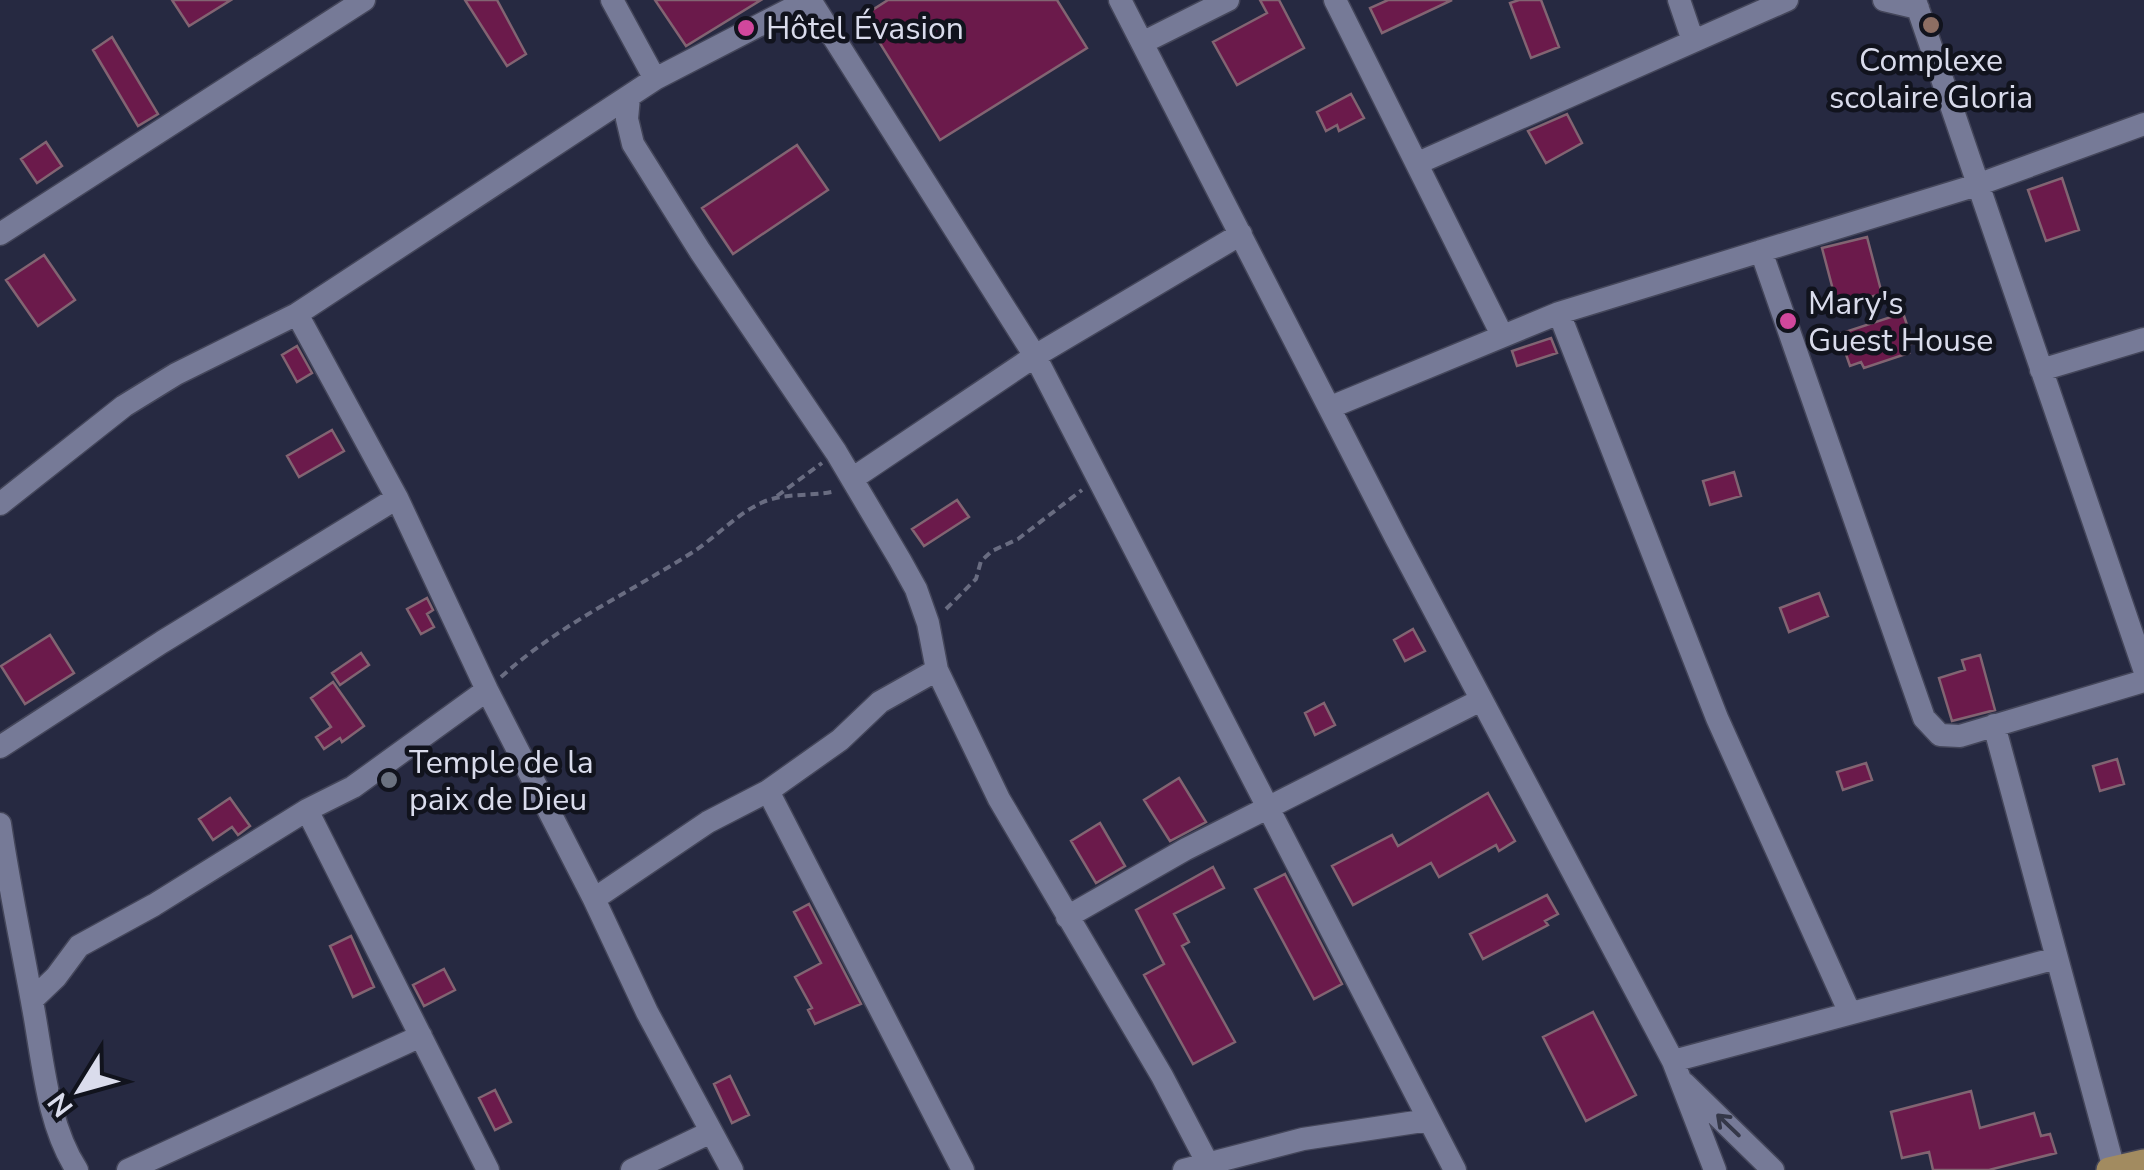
<svg xmlns="http://www.w3.org/2000/svg" width="2144" height="1170" viewBox="0 0 2144 1170" font-family="'Nunito Sans',sans-serif">
	<style>
		.building { fill: #6b1a4b; stroke: #826472; stroke-width: 2.5 }
		.lines { fill: none; stroke-linecap: round; stroke-linejoin: round }
		.minor-casing { stroke: #44465a; stroke-width: 25 }
		.major-casing { stroke: #44465a; stroke-width: 28 }
		.path { stroke: #696c81; stroke-width: 4; stroke-dasharray: 8 5; stroke-linecap: butt }
		.minor { stroke: #767a97; stroke-width: 22 }
		.major { stroke: #a28b60; stroke-width: 25 }
		.oneway { stroke: #343748 }
		.education-dot { fill: #8d6e63; stroke: #11131d; stroke-width: 4 }
		.hotel-dot { fill: #d1479c; stroke: #11131d; stroke-width: 4 }
		.worship-dot { fill: #6b7280; stroke: #11131d; stroke-width: 4 }
		.labels { text-anchor: middle; stroke-width: 9; stroke-linejoin: round; paint-order: stroke }
		.poi-label { font-size: 32px; fill: #dadcec; stroke: #11131d; text-anchor: start }
	</style>
	<rect width="100%" height="100%" fill="#262941"/>
	<path class="building" d="M172,0H231L189,26Z
		M465,0H497L526,54L507,66Z
		M655,0H761L686,46Z
		M888,0H1057L1087,48L940,140L863,16Z
		M1260,0H1279L1304,48L1237,85L1213,42L1267,13Z
		M1388,0H1452L1382,33L1370,8Z
		M1519,0H1541L1559,47L1531,58L1510,3Z
		M112,37L158,114L138,126L93,50Z
		M1351,94L1364,118L1339,131L1337,125L1326,131L1317,112Z
		M1567,114L1582,143L1546,163L1528,131Z
		M46,142L62,166L37,183L21,159Z
		M797,145L828,190L733,254L702,208Z
		M2062,178L2079,230L2046,241L2028,190Z
		M1867,237L1882,294L1837,305L1822,248Z
		M44,255L75,300L38,326L6,280Z
		M1903,313L1913,343L1906,346L1909,353L1864,368L1861,362L1850,366L1839,334Z
		M1551,338L1557,353L1517,366L1512,351Z
		M297,346L312,373L297,382L282,355Z
		M332,430L344,451L299,477L287,456Z
		M1734,472L1741,496L1710,505L1703,481Z
		M957,500L969,517L924,546L912,529Z
		M1819,593L1828,616L1789,632L1780,608Z
		M427,598L433,610L427,614L434,627L421,634L407,609Z
		M1413,629L1425,651L1405,661L1394,640Z
		M50,635L74,673L25,704L1,666Z
		M361,653L369,665L340,685L332,673Z
		M1980,655L1995,710L1952,721L1939,678L1965,670L1962,660Z
		M333,682L364,726L342,742L340,738L324,749L316,737L331,727L311,698Z
		M1324,703L1335,725L1315,735L1305,713Z
		M2117,759L2124,784L2100,791L2093,766Z
		M1866,763L1872,780L1843,790L1837,772Z
		M1179,778L1206,822L1170,841L1144,800Z
		M1488,793L1515,841L1499,851L1496,845L1439,877L1431,863L1353,905L1332,866L1392,835L1398,846Z
		M230,798L250,826L238,835L232,827L213,840L199,819Z
		M1100,823L1125,866L1096,883L1071,841Z
		M1213,867L1224,888L1174,914L1189,942L1182,946L1235,1042L1193,1064L1144,975L1164,964L1136,910Z
		M1285,874L1342,984L1314,999L1255,889Z
		M1547,895L1558,914L1545,921L1548,925L1483,959L1470,934Z
		M809,904L861,1004L815,1024L808,1010L812,1008L795,977L821,963L794,912Z
		M351,936L374,987L353,997L330,946Z
		M444,969L455,990L424,1006L413,985Z
		M1593,1012L1636,1095L1586,1121L1543,1037Z
		M730,1076L749,1115L732,1123L714,1084Z
		M495,1090L511,1122L495,1130L479,1098Z
		M1971,1091L1980,1128L2034,1113L2041,1136L2050,1134L2056,1153L1989,1170H1933L1929,1152L1902,1158L1891,1112Z"/>
	<g class="lines">
		<g class="minor-casing">
			<path id="minor" d="M612,0L655,79
				M810,0L1035,356L852,479
				M1120,0L1396,538L1673,1061L1715,1170
				M1335,0L1502,335
				M1679,0L1693,41
				M1884,0L1918,8
				M1915,0L2144,669
				M1142,43L1228,0
				M629,97L627,119L633,144L700,251L836,452L900,560L916,589L928,623L937,670L999,799L1162,1076L1208,1164
				M1418,163L1787,0
				M0,234L364,0
				M1241,234L1035,356L1455,1170
				M1761,251L1924,718L1940,735L1960,736L2144,681
				M1559,313L1717,718L1849,1011
				M297,314L397,498L487,690L594,899L647,1012L732,1170
				M2041,370L2144,339
				M1331,407L1559,313L1977,185L2144,124
				M0,504L124,406L176,374L297,314L655,79L808,0
				M1994,725L2114,1169
				M0,747L162,642L397,498
				M768,791L963,1170
				M307,810L488,1170
				M0,824C9,885 22,946 33,1007C43,1060 47,1124 77,1170
				M594,899L708,822L768,791L840,740L880,702L937,670
				M1067,917L1186,849L1481,700
				M32,1000L56,977L79,946L154,905L307,810L353,787L487,690
				M1673,1061L2057,958
				M1685,1084L1773,1170
				M128,1170L421,1036
				M632,1170L711,1132
				M1184,1170L1303,1139L1429,1120"/>
		</g>
		<g class="major-casing">
			<path id="major" d="M2109,1170L2144,1162"/>
		</g>
		<path class="path" d="M777,496L822,463
			M946,609L976,579L981,561L992,551L1018,539L1082,490
			M501,677C560,624 627,594 693,552C716,537 737,514 761,503C784,492 812,497 836,491"/>
		<use href="#minor" class="minor"/>
		<use href="#major" class="major"/>
	</g>
	<defs><path id="oneway-shaft" d="M-6 0H5M1.5-3L5.5 0L1.5 3" fill="none" stroke-width="1.6" stroke-linecap="round" stroke-linejoin="round" transform="scale(2.5)"/></defs>
	<use class="oneway" href="#oneway-shaft" transform="translate(1728 1125) rotate(-136)"/>
	<circle class="education-dot" cx="1931" cy="25" r="10"/>
	<g class="hotel-dot">
		<circle cx="746" cy="28" r="10"/>
		<circle cx="1788" cy="321" r="10"/>
	</g>
	<circle class="worship-dot" cx="389" cy="780" r="10"/>
	<g class="labels">
		<g class="poi-label">
			<text x="766" y="39">Hôtel Évasion</text>
			<text x="1931" y="71" text-anchor="middle">Complexe<tspan x="1931" dy="37">scolaire Gloria</tspan></text>
			<text x="1808" y="314">Mary's<tspan x="1808" dy="37">Guest House</tspan></text>
			<text x="409" y="773">Temple de la<tspan x="409" dy="37">paix de Dieu</tspan></text>
		</g>
	</g>
	<g transform="translate(80 1090) rotate(233)" stroke="#11131d" stroke-width="8" paint-order="stroke">
	<path d="M0-8L18 38L0 25L-18 38Z" fill="#dadcec"/>
	<text y="-15" font-size="28" font-weight="bold" text-anchor="middle" fill="#dadcec">N</text>
	</g>
</svg>
